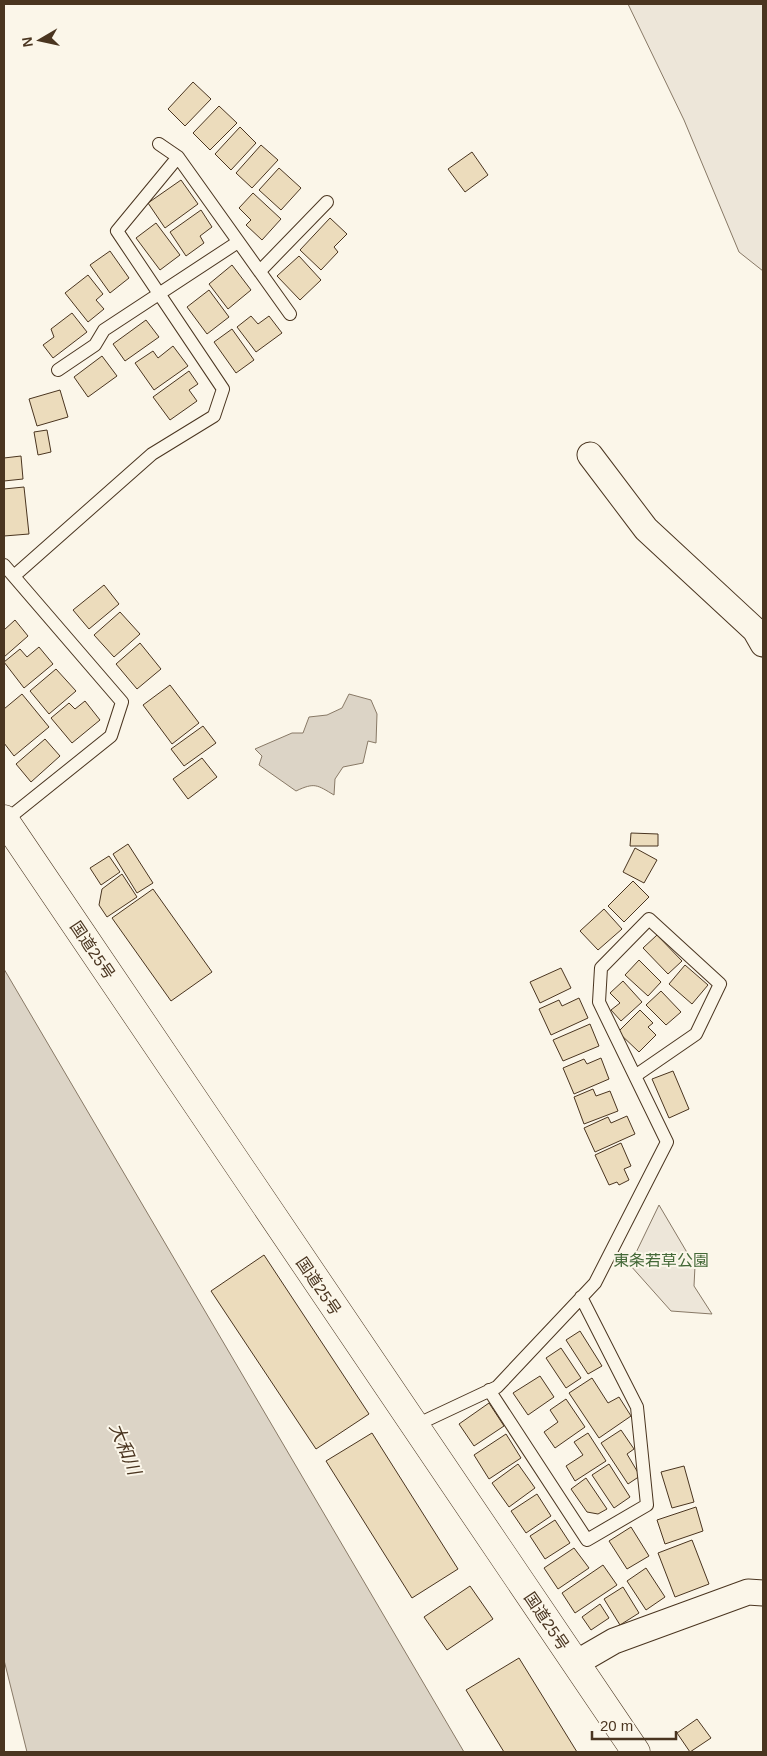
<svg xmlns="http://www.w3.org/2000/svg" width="767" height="1756" viewBox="0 0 767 1756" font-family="Arial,'Noto Sans JP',sans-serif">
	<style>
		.green { fill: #ede6d9; stroke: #887966 }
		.water { fill: #dcd4c6; stroke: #887966 }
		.building { fill: #ecdcbc; stroke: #4a3520 }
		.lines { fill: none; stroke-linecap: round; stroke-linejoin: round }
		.lane-casing { stroke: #4a3520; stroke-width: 14 }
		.street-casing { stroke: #4a3520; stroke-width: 27 }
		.highway-casing { stroke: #4a3520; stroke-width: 29 }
		.lane { stroke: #fbf6e9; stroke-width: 12 }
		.street { stroke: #fbf6e9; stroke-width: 25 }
		.highway { stroke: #fbf6e9; stroke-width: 28 }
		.labels { text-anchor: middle; stroke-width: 4; stroke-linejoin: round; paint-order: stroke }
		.street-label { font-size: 16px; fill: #4a3520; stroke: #fbf6e9 }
		.park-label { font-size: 16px; fill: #436837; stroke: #fbf6e9 }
		.water-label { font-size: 18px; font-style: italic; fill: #4a3520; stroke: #fbf6e9 }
	</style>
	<rect width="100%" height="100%" fill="#fbf6e9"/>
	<path class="green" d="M628,4H763V271L739,252L684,120Z
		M659,1205L695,1266L694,1286L712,1314L671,1311L630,1265Z"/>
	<path class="water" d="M349,694L371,700L377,714L376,743L368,741L363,763L343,767L335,779L334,795C317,785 315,782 296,791L259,765L262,756L255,749L292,733H303L309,717L327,715L342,708Z
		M4,969L464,1752H27L4,1660Z"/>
	<path class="building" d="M193,82L211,99L185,126L168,109Z
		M219,106L237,123L210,150L193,133Z
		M240,127L256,143L231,170L215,154Z
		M261,145L278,160L252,188L236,173Z
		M472,152L488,175L465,192L448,169Z
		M279,168L301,188L281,210L259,190Z
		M181,180L198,204L165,228L148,203Z
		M253,193L281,219L262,240L246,225L251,220L239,208Z
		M201,210L212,227L200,236L204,243L186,256L170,232Z
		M330,218L347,234L334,247L338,252L321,270L300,250Z
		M156,223L180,255L160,270L136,238Z
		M110,251L129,278L110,293L90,265Z
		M299,256L321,280L300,300L277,276Z
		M232,265L251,290L228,309L209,284Z
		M88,275L103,294L96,300L104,309L88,322L65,293Z
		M209,290L229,317L207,334L187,307Z
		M72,313L87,332L53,358L43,345L54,337L51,329Z
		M251,316L258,324L269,316L282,333L256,352L237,327Z
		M146,320L159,337L125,361L113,344Z
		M232,329L254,360L236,373L214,342Z
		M173,346L188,366L154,390L135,363L153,351L158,358Z
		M102,356L117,376L88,397L74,377Z
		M189,371L198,384L189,390L197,401L170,420L153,397Z
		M60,390L68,417L37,426L29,399Z
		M47,430L51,452L38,455L34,432Z
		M21,456L23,479L4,481V458Z
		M24,487L29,534L4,536V489Z
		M104,585L119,604L89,629L73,610Z
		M120,612L140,634L114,657L94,635Z
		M15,620L28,636L4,657V630Z
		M140,643L161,669L137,689L116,664Z
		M39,647L53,664L24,688L4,662L20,649L27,657Z
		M56,669L76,691L49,714L30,691Z
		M170,685L199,723L172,744L143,705Z
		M22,694L49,727L14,756L4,743V709Z
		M85,701L100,720L72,743L51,718L69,703L75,709Z
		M203,726L216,743L184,766L171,749Z
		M45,739L60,756L31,782L16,764Z
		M202,758L217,777L188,799L173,779Z
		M631,833L658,834V846H630Z
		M128,844L153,883L137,893L113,854Z
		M635,848L657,860L644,883L623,872Z
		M109,856L120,872L101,885L90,868Z
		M122,874L137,897L107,917L99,905L102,889Z
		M633,881L649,897L624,922L608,906Z
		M153,889L212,972L171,1001L112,918Z
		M604,909L622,929L598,950L580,931Z
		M657,935L682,961L668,974L643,948Z
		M639,960L661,982L648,996L625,975Z
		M685,965L708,985L692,1004L669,984Z
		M561,968L571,988L540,1003L530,982Z
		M623,981L642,1002L621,1021L611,1010L620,1003L610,993Z
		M661,991L681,1012L666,1025L646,1005Z
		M579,998L588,1018L551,1035L539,1009L559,1000L562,1006Z
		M640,1010L653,1023L648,1027L656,1035L639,1052L618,1032Z
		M590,1024L599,1046L563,1061L553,1040Z
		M601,1058L609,1079L574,1094L563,1068L584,1059L587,1064Z
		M673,1071L689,1109L669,1118L652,1079Z
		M593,1089L596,1096L610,1091L618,1111L584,1124L574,1097Z
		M627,1116L635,1134L595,1152L584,1128L608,1117L611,1123Z
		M621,1143L631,1166L624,1169L629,1180L619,1185L617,1182L609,1185L595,1155Z
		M264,1255L369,1414L316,1449L211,1291Z
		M580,1331L602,1366L588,1374L566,1340Z
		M561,1348L581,1378L566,1388L546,1358Z
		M540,1376L554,1397L528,1415L513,1393Z
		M592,1378L608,1403L619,1397L631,1416L599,1438L569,1393Z
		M566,1399L585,1427L555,1448L544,1432L558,1422L550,1410Z
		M489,1403L504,1426L474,1446L459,1424Z
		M621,1430L634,1449L627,1454L640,1476L628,1484L601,1443Z
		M372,1433L458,1569L412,1598L326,1461Z
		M588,1433L606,1461L575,1481L566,1466L583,1455L574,1442Z
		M506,1434L521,1458L489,1479L474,1455Z
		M518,1464L535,1488L509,1507L492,1483Z
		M609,1464L630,1497L614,1508L592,1475Z
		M684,1466L694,1502L672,1508L661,1472Z
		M586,1478L607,1509L598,1514L587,1512L571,1489Z
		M537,1494L551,1516L526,1533L511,1511Z
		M696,1507L703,1531L665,1544L657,1520Z
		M555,1520L570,1543L545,1559L530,1536Z
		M631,1527L649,1556L627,1569L609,1541Z
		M692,1540L709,1584L675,1597L658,1553Z
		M574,1548L589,1568L558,1589L544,1568Z
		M603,1565L617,1585L575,1613L562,1593Z
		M646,1568L665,1597L646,1610L627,1581Z
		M470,1586L493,1619L447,1650L424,1617Z
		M623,1587L639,1613L620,1625L604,1599Z
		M600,1604L609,1618L591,1630L582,1617Z
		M519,1658L577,1752H504L466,1690Z
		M697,1719L711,1738L690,1752L677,1733Z"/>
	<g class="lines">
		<g class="lane-casing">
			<path id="lane" d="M159,144L178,157L290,314
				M260,271L327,202
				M58,370L95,345L104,330L238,242
				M4,565L122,702L111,736L5,821
				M14,576L152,454L214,416L223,389L117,231L178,157
				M489,1390L587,1540L647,1505L637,1407L581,1297
				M414,1426L497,1387L595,1283L667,1142L599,1002L601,968L649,919L720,984L696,1034L635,1076"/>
		</g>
		<g class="street-casing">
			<path id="street" d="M590,455L646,529L755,630L763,644
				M576,1663L614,1641L748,1592L763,1593"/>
		</g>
		<g class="highway-casing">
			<path id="highway" d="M4,819L636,1752"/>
		</g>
		<use href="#lane" class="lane"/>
		<use href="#street" class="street"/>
		<use href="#highway" class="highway"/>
	</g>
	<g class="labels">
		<g class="street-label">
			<text transform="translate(93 950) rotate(56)" y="6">国道25号</text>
			<text transform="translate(319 1286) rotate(56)" y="6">国道25号</text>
			<text transform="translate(547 1621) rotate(56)" y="6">国道25号</text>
		</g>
		<g class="park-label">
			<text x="661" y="1266">東条若草公園</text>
		</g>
		<g class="water-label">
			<text transform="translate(125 1449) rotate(68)" y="6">大和川</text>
		</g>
	</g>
	<rect width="767" height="1756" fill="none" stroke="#4a3520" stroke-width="10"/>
	<g transform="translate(40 40) rotate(261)" stroke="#fbf6e9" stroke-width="4" paint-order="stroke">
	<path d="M0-4L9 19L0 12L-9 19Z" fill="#4a3520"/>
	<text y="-8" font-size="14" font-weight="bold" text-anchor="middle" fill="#4a3520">N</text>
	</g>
	<path d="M592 1731v8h84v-8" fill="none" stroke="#4a3520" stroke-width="2.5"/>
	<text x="600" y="1731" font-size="15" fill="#4a3520" stroke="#fbf6e9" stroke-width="4" paint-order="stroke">20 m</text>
</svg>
